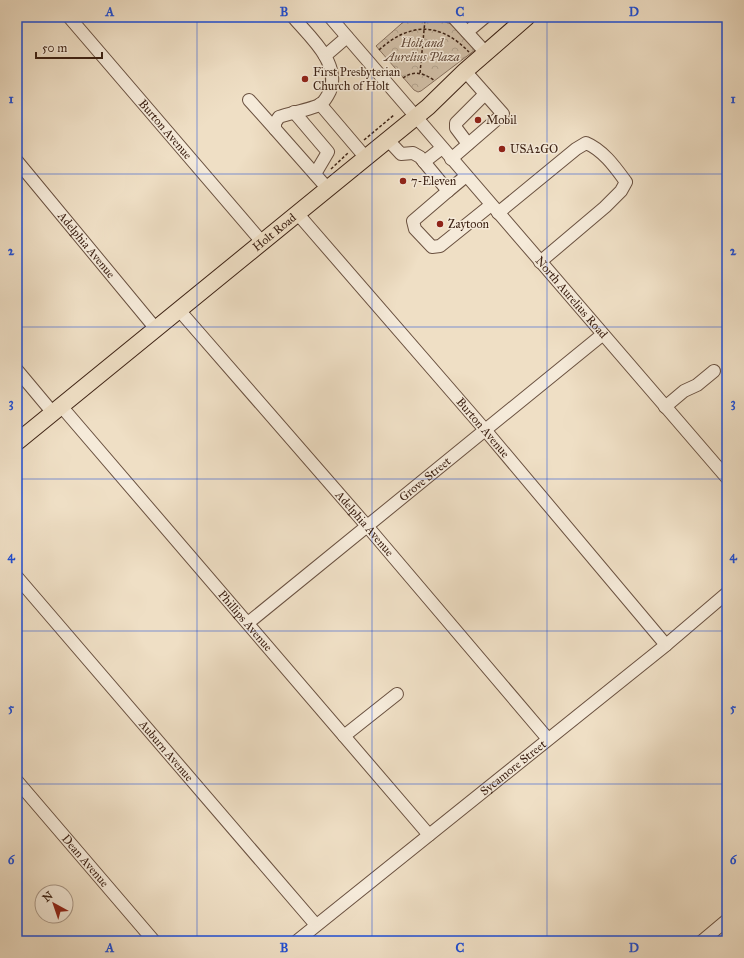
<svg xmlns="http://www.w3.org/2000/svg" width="744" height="958" viewBox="0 0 744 958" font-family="'IM FELL Great Primer',serif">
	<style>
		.forest { fill: url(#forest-crowns); stroke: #87705e }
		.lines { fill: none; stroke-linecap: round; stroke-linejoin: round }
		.minor-casing { stroke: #6a5140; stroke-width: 14 }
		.major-casing { stroke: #3d2214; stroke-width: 18 }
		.path { stroke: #3d2214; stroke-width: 1.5; stroke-dasharray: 3 2; stroke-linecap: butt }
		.minor { stroke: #f5ead9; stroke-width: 12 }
		.major { stroke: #efdfc5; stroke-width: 16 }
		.grid { fill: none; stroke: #1d4ed8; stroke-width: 1; stroke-opacity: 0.55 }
		.poi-dot { fill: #8f2418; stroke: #f5ead9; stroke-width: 1.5 }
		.labels { text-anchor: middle; stroke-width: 3; stroke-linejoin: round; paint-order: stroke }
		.park-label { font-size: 12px; font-style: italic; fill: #624939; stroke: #f5ead9 }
		.poi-label { font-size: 12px; fill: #3d2214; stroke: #f5ead9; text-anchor: start }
		.street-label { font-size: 12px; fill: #3d2214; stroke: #f5ead9 }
		.neatline { fill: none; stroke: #1d4ed8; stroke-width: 1.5 }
		.grid-label { font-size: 13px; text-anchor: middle; font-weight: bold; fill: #1d4ed8 }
	</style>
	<defs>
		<pattern id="forest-crowns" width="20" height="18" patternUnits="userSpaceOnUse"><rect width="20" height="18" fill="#d1bfa7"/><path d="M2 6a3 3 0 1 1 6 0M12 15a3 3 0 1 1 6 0" fill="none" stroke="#b4a48f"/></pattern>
	</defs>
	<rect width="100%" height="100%" fill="#efdfc5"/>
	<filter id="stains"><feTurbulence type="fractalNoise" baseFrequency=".005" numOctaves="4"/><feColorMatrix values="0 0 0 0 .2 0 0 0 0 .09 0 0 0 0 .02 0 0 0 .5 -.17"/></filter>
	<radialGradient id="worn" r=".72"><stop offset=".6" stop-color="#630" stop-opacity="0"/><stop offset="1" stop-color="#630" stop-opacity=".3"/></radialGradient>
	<path class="forest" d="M409,17H439L443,21L454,25L475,50L421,91L418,92L414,90L376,46Z"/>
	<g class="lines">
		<g class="minor-casing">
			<g id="minor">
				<path id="s1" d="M69,17L262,242"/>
				<path d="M293,17C309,36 341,63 330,91C328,95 325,101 321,104C313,109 290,113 279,117L275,123V129L328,189"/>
				<path id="s2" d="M330,17L727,478"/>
				<path d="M453,17L486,53"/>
				<path d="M467,32L485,17"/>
				<path d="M325,56L347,37"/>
				<path d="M249,100L275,129"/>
				<path d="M320,104L366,158"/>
				<path d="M294,112L328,152L315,174"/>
				<path d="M388,140L401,154L413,153L420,157L448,191L466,176"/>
				<path d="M468,144L456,128V123L485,94"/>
				<path d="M451,159L503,114L465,71"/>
				<path id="s3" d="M17,161L156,329"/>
				<path d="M424,162L442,148"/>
				<path d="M448,191L413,221L415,229L432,247L440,246L491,205"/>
				<path id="s4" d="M297,213L486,431L666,645"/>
				<path d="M498,213L576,149L586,143C603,150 615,167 626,182L621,191L605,207L540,262"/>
				<path id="s5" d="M179,310L367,526L548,739"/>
				<path d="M17,370L53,413"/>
				<path id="s6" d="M61,406L429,835"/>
				<path d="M665,407L684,391L697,385L714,371"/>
				<path id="s7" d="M17,577L316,925"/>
				<path id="s8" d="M248,623L602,335"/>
				<path d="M344,736L397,694"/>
				<path id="s9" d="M17,781L154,941"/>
				<path id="s10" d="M297,941L666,645L727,593"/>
				<path d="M702,941L727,920"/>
			</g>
		</g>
		<g class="major-casing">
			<g id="major">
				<path id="s11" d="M17,442L428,107L465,71L527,17"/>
			</g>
		</g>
		<path class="path" d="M425,20L428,17
			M379,50C410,22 440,22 469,52
			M420,73L425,20L422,17
			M403,78C414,70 424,73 435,81
			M364,140L394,115
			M331,169L348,153"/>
		<use href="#minor" class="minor"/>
		<use href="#major" class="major"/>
	</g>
	<path class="grid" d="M197,17V941M372,17V941M547,17V941M17,174H727M17,327H727M17,479H727M17,631H727M17,784H727"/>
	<g class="poi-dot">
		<circle cx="305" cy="79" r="4"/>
		<circle cx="478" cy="120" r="4"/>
		<circle cx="502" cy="149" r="4"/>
		<circle cx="403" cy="181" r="4"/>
		<circle cx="440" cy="224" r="4"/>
	</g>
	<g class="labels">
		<g class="park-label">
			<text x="422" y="47">Holt and<tspan x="422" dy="14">Aurelius Plaza</tspan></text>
		</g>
		<g class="poi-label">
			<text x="313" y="76">First Presbyterian<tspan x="313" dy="14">Church of Holt</tspan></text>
			<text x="486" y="124">Mobil</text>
			<text x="510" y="153">USA2GO</text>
			<text x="411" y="185">7-Eleven</text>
			<text x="448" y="228">Zaytoon</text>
		</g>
		<g class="street-label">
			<text dy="4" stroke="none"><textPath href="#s1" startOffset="148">Burton Avenue</textPath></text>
			<text dy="4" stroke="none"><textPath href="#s11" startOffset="332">Holt Road</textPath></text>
			<text dy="4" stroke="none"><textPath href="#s3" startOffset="109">Adelphia Avenue</textPath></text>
			<text dy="4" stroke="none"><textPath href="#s2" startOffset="370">North Aurelius Road</textPath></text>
			<text dy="4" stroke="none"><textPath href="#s4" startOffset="284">Burton Avenue</textPath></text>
			<text dy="4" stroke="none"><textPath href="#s8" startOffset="228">Grove Street</textPath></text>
			<text dy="4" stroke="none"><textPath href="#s5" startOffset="283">Adelphia Avenue</textPath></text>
			<text dy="4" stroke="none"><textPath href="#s6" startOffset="283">Phillips Avenue</textPath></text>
			<text dy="4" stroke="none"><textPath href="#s7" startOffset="229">Auburn Avenue</textPath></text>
			<text dy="4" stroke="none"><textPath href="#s10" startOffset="277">Sycamore Street</textPath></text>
			<text dy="4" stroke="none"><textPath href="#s9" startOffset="105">Dean Avenue</textPath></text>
		</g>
	</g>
	<rect width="744" height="958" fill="none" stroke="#efdfc5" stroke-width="44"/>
	<g transform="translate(54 904) rotate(320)"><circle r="19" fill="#f5ead9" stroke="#ab9a8a"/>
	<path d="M0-3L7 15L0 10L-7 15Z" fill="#8f2418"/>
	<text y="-6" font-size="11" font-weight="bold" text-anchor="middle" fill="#3d2214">N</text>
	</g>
	<path d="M36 52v6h66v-6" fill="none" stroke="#3d2214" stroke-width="2"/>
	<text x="42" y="52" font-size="12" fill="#3d2214" stroke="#f5ead9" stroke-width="3" paint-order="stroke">50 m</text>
	<rect x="22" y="22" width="700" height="914" class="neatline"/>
	<g class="grid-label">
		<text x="110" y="16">A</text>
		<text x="284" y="16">B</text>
		<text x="460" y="16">C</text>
		<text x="634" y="16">D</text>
		<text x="11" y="103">1</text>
		<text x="733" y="103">1</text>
		<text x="11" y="255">2</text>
		<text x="733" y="255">2</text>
		<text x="11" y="407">3</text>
		<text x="733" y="407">3</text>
		<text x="11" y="560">4</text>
		<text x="733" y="560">4</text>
		<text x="11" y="712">5</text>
		<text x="733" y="712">5</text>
		<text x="11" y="864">6</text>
		<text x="733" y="864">6</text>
		<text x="110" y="952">A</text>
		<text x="284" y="952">B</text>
		<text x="460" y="952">C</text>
		<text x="634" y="952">D</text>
	</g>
	<rect width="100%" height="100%" filter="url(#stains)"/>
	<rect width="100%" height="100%" fill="url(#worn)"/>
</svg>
